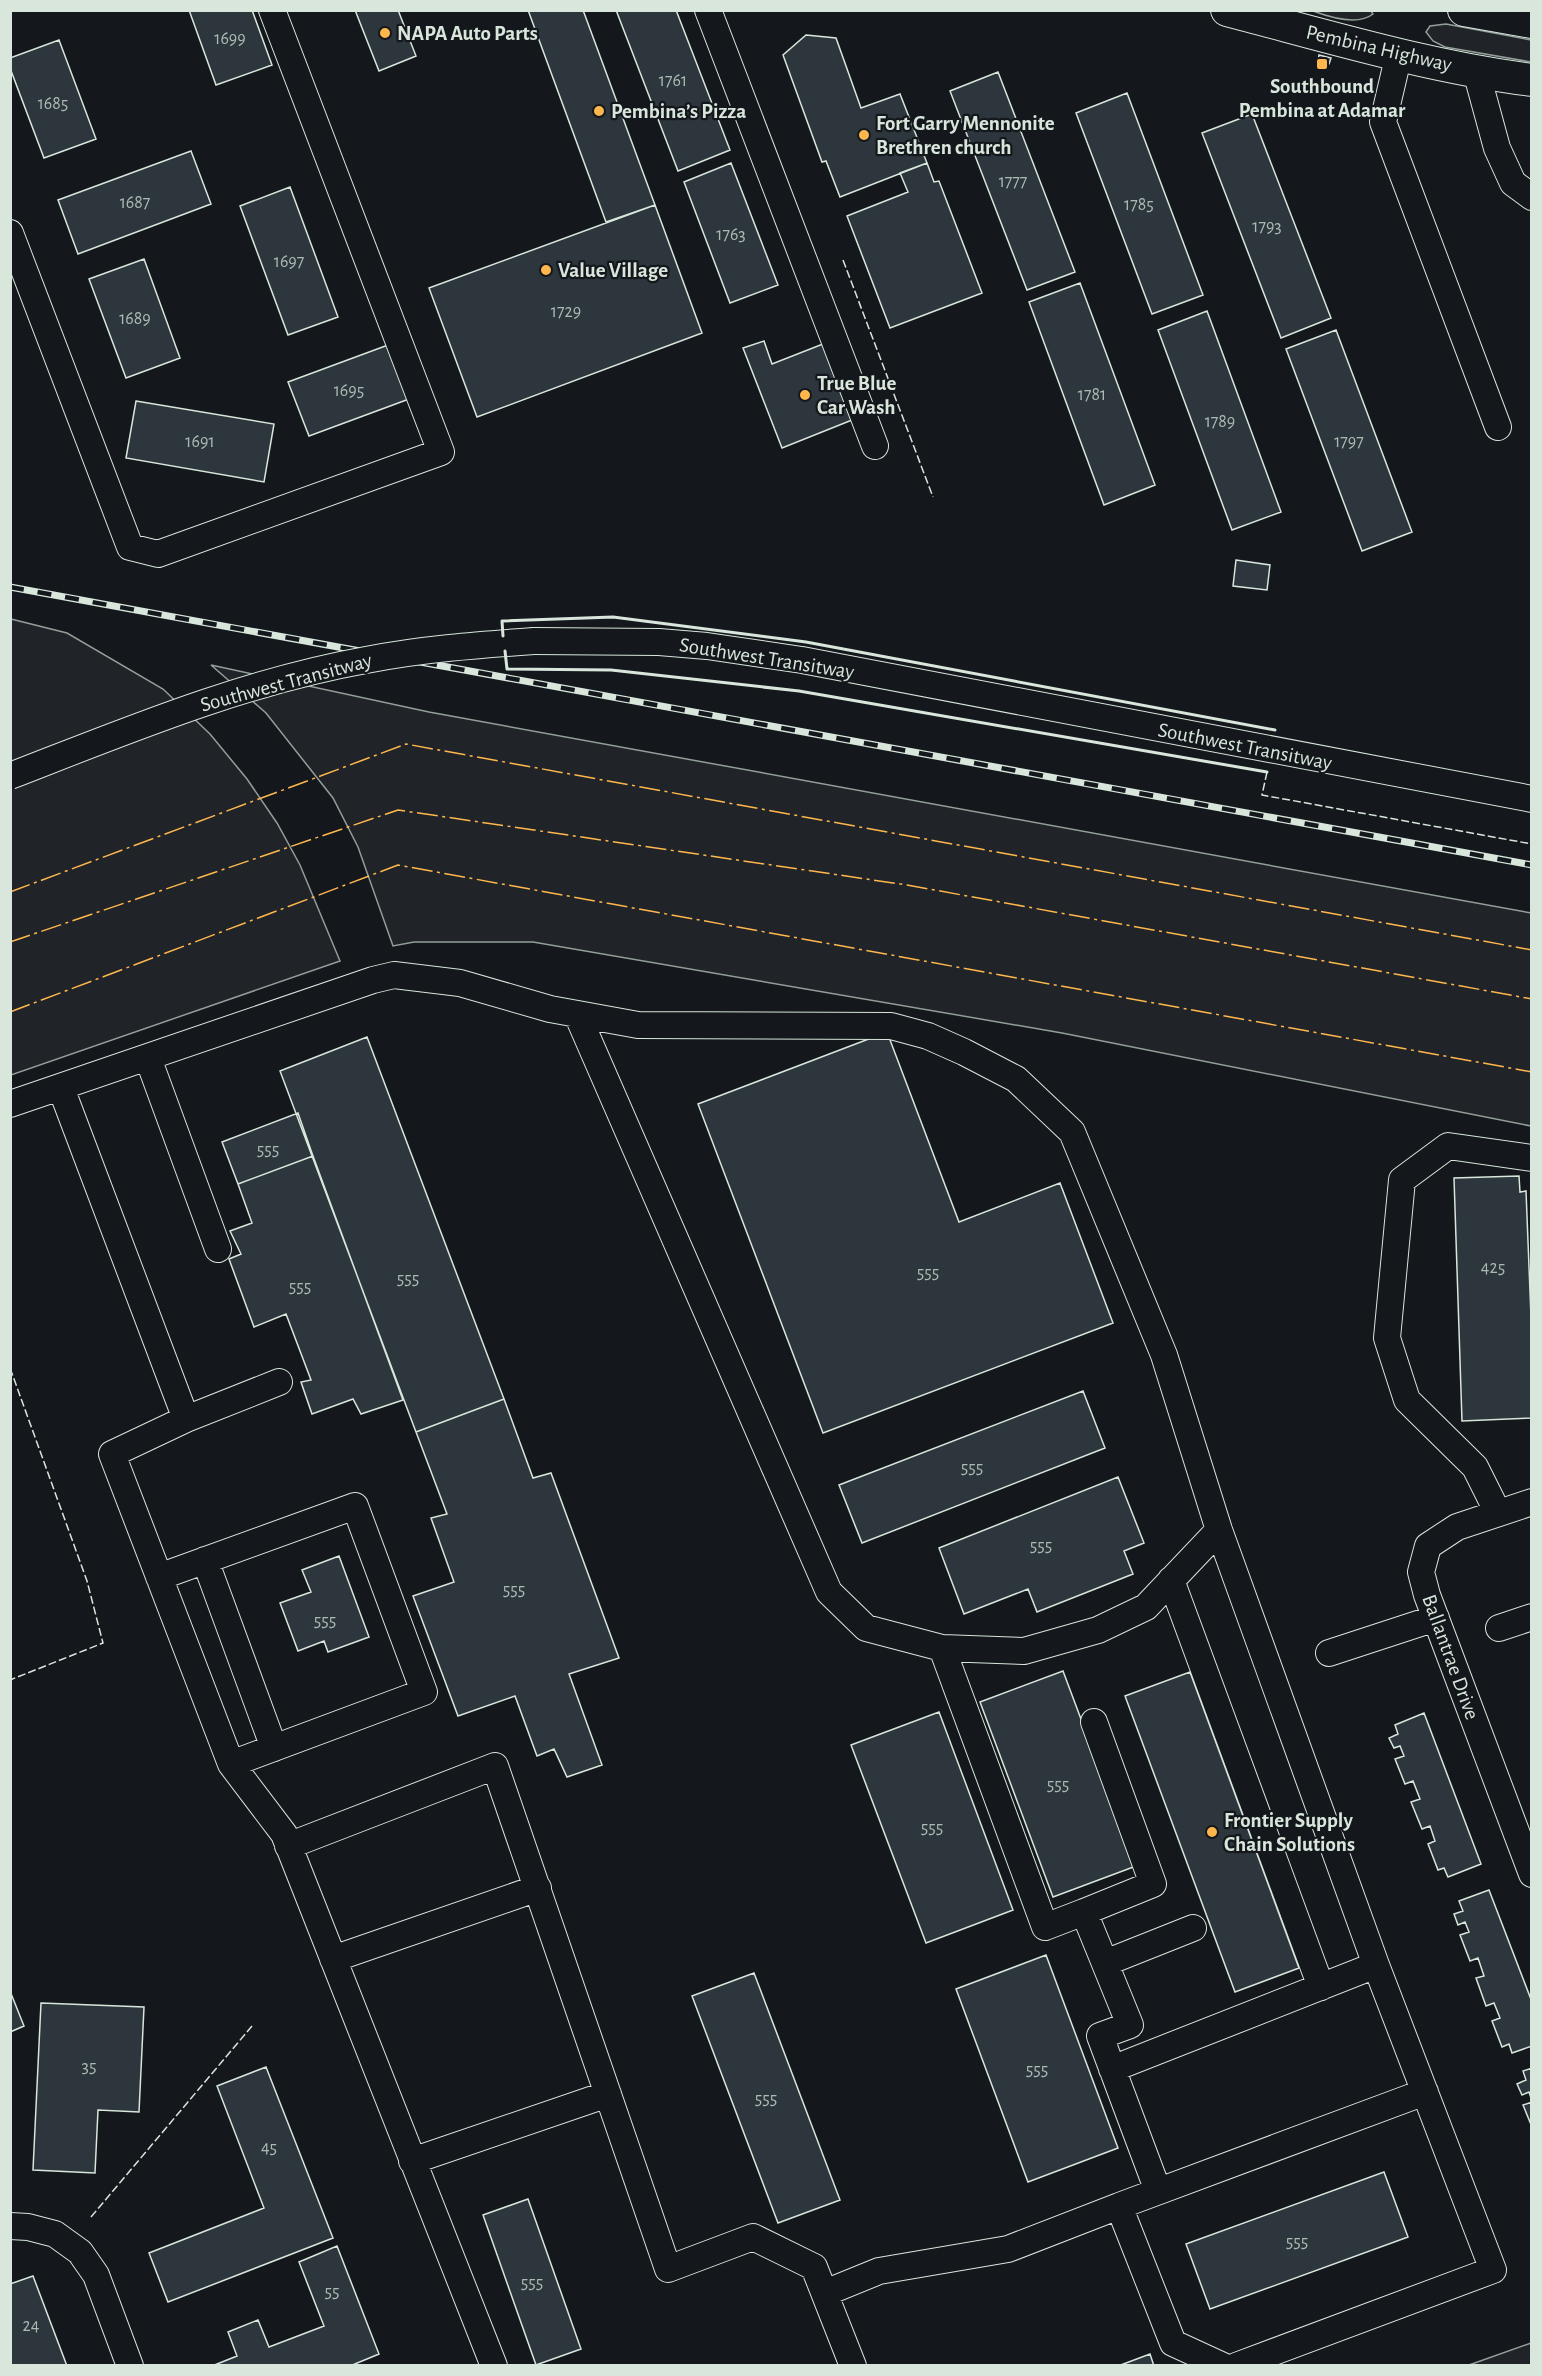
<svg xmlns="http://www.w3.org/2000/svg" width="1542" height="2376" viewBox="0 0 1542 2376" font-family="'Alegreya Sans',sans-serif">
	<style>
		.green { fill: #202428; stroke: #939e99; stroke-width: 1.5 }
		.building { fill: #2c363c; stroke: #d8e6dc; stroke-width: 1.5 }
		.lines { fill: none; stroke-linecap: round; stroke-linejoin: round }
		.minor-casing { stroke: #d8e6dc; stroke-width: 28 }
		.major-casing { stroke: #d8e6dc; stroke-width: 34 }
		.minor { stroke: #14181c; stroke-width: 26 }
		.major { stroke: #14181c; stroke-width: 32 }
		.rail-casing { stroke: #d8e6dc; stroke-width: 7 }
		.rail { stroke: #14181c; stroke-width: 4.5; stroke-dasharray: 14; stroke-linecap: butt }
		.minor-bridge-casing { stroke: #d8e6dc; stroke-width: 28; stroke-linecap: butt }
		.minor-bridge { stroke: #14181c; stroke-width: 26 }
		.fence { stroke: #d8e6dc; stroke-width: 1.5; stroke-dasharray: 8 3; stroke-linecap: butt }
		.wall { stroke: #d8e6dc; stroke-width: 3 }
		.power { stroke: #ffb74d; stroke-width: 1.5; stroke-dasharray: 21 4.5 3 4.5; stroke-linecap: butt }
		.poi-dot { fill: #ffb74d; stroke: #14181c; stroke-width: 2 }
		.labels { text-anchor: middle; stroke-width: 4.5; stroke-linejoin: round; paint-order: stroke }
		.number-label { font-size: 18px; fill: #adbab4 }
		.poi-label { font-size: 21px; font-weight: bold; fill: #d8e6dc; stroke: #14181c; text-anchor: start }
		.street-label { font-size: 21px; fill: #d8e6dc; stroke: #14181c }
	</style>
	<rect width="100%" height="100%" fill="#14181c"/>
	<path class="green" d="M1313,11H1371L1373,14C1358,26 1329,17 1313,11Z
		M1446,24L1531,40V62L1445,47L1433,41L1426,32L1430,26Z
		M11,619L67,633L163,689L210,734L247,779L277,823L300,865L340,961L11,1075Z
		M211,665L429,712L1531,913V1126L1062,1033L533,942H414L393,946L358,847L333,798L266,713Z
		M1531,2343V2365H1469Z"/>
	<path class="building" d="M189,10H252L272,65L216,85Z
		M355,10H398L416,56L379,71Z
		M528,10H583L655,205L606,222Z
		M616,10H676L730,150L678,171Z
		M806,35L836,38L861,108L900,94L927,163L840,197L826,161L822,162L783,55Z
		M59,40L96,139L44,158L10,68V58Z
		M1319,55L1331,58L1329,64L1318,62Z
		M998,72L1075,272L1027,290L950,91Z
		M1127,93L1203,295L1152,314L1076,113Z
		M1252,114L1331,318L1281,338L1202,133Z
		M191,151L211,204L78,254L58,200Z
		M731,163L778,285L730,303L684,182Z
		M927,163L934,182L939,181L982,293L890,328L847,216L908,192L900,173Z
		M290,187L338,317L288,335L240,206Z
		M655,205L702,333L477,417L429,288Z
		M144,259L180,358L126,378L89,279Z
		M1080,283L1155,485L1104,505L1029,302Z
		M1207,311L1281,512L1232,530L1158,330Z
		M1336,330L1412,532L1362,551L1286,349Z
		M764,341L772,364L828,342L857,418L782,448L743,348Z
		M388,345L409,399L309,436L288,382Z
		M136,401L274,424L264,482L126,458Z
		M1236,560L1270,565L1267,590L1233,586Z
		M887,1032L959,1222L1060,1183L1113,1323L823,1433L698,1104Z
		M367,1037L504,1399L416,1432L280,1071Z
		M298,1113L313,1156L238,1184L222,1142Z
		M313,1156L403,1400L361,1414L353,1399L312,1414L301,1382L311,1380L286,1314L254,1327L229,1259L241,1254L230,1231L252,1223L238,1184Z
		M1519,1176L1520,1192L1526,1191L1532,1342V1418L1462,1421L1454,1178Z
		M1083,1391L1105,1448L862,1543L839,1485Z
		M504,1399L533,1478L551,1473L619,1658L569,1674L602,1765L567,1777L554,1749L537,1756L515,1696L458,1716L413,1596L454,1582L431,1518L447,1514L416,1432Z
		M1118,1477L1144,1543L1124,1551L1133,1574L1037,1612L1028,1589L964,1614L939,1548Z
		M339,1556L369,1637L328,1652L324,1641L298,1651L280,1603L311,1592L302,1570Z
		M1063,1671L1136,1866L1053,1897L980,1702Z
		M1190,1672L1299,1968L1235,1992L1125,1696Z
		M939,1712L1013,1910L926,1943L851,1745Z
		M1424,1713L1481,1864L1448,1877L1444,1868L1438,1870L1428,1844L1435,1841L1430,1826L1422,1829L1411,1802L1420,1799L1413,1781L1405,1784L1395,1759L1404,1756L1400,1746L1394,1748L1389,1738L1398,1734L1395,1725Z
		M1489,1890L1532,2002V2046L1512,2053L1509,2044L1502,2047L1492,2021L1500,2018L1494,2003L1486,2006L1476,1978L1484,1976L1478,1958L1470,1961L1460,1935L1469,1932L1465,1922L1458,1925L1454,1914L1463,1911L1459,1901Z
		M1046,1955L1118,2148L1028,2182L956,1989Z
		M754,1973L840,2200L778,2223L692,1996Z
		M10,1991L24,2026L10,2032Z
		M41,2003L144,2007L139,2112L98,2110L95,2173L33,2170Z
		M266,2067L333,2238L168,2302L149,2253L264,2208L217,2086Z
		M1532,2068V2101L1529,2092L1522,2095L1517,2084L1526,2080L1523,2071Z
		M1532,2102V2127L1523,2105Z
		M1384,2172L1408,2237L1210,2309L1186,2244Z
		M528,2199L581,2349L536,2365L483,2215Z
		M337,2246L379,2354L350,2366H212L237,2356L228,2332L258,2320L269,2347L324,2326L299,2262Z
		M33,2276L67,2366H10V2284Z
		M1150,2354L1154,2366H1118Z"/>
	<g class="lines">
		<g class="minor-casing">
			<path id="minor" d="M708,10L875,446
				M1399,54L1383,122L1498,427
				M1476,71L1497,148L1513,183L1532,197
				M10,233L130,547L158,554L441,452L272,10
				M534,641L659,642L707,646L802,660L1532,799
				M577,1014L829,1592L866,1628L942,1648L1024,1651L1098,1630L1146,1607L1219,1530
				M148,1058L218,1249
				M61,1088L186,1419L112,1454L231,1764L424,1692L355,1506L159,1577
				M10,1104L373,980L394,975L460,983L550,1009L638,1025L891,1026L928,1036L964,1052L1016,1079L1072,1132L1164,1355L1219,1530L1376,1965L1493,2270L1236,2366
				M186,1419L279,1382
				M1532,1502L1457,1527L1428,1546L1421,1572L1427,1595L1532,1874
				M1498,1513L1475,1467L1407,1400L1387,1338L1402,1180L1448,1146L1532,1158
				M205,1560L274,1748
				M1171,1580L1321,1987
				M1499,1628L1532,1617
				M942,1648L1045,1927L1084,1912L1130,2025L1100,2036L1158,2191
				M1329,1653L1436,1618
				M231,1764L284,1834L494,2366
				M288,1846L495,1766L668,2269L753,2237L814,2267L853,2366
				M1084,1912L1153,1884L1094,1722
				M333,1959L538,1888
				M1105,1963L1193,1928
				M1112,2069L1376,1965
				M412,2161L608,2094
				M10,2226L28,2227L55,2234L80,2252L96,2275L130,2366
				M825,2293L879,2271L1008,2249L1119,2206
				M1223,2366L1173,2343L1119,2206L1425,2092"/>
		</g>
		<g class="major-casing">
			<path id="major" d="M1227,10C1327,36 1429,67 1532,80
				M1464,10L1532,22"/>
		</g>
		<use href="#minor" class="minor"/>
		<use href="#major" class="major"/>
		<g class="rail-casing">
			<path id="rail" d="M10,587L1532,865"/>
		</g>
		<use href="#rail" class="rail"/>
		<g class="minor-bridge-casing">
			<path id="minor-bridge" d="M10,776C126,731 243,682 366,660C422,649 477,645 534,641"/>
		</g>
		<use href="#minor-bridge" class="minor-bridge"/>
		<path class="fence" d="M843,260L933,497
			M1267,772L1262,795L1532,844
			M10,1368L87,1581L103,1643L10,1680
			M91,2217L252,2026"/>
		<path class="wall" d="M503,636L502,621L613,617L806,642L1275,730
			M505,651L507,669L611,670L799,691L1267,772"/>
		<path class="power" d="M10,892L406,744L1532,950
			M10,942L398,810L907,885L1532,999
			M10,1012L398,865L1532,1072"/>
	</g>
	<g class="poi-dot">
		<circle cx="385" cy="33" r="6"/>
		<rect x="1316" y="58" width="12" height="12" rx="3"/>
		<circle cx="599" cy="111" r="6"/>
		<circle cx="864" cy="135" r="6"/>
		<circle cx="546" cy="270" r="6"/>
		<circle cx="805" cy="395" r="6"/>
		<circle cx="1212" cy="1832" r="6"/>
	</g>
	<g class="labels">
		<g class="number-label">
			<text x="230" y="44">1699</text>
			<text x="673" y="86">1761</text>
			<text x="53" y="109">1685</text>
			<text x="1013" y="187">1777</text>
			<text x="135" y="208">1687</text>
			<text x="1139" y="210">1785</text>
			<text x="1267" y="232">1793</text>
			<text x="731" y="240">1763</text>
			<text x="289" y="267">1697</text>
			<text x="566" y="317">1729</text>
			<text x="135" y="324">1689</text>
			<text x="349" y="396">1695</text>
			<text x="1092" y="400">1781</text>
			<text x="1220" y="427">1789</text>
			<text x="200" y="447">1691</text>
			<text x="1349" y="447">1797</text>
			<text x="268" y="1155">555</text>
			<text x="1493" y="1273">425</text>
			<text x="928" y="1278">555</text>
			<text x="408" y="1284">555</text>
			<text x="300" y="1292">555</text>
			<text x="972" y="1473">555</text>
			<text x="1041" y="1551">555</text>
			<text x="514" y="1595">555</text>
			<text x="325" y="1626">555</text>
			<text x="1058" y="1790">555</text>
			<text x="932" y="1833">555</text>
			<text x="89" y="2072">35</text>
			<text x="1037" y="2075">555</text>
			<text x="766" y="2104">555</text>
			<text x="269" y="2153">45</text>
			<text x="1297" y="2247">555</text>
			<text x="532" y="2288">555</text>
			<text x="332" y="2297">55</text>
			<text x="31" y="2331">24</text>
		</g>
		<g class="poi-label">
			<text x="397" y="40">NAPA Auto Parts</text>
			<text x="1322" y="93" text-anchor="middle">Southbound<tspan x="1322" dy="24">Pembina at Adamar</tspan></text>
			<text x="611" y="118">Pembina’s Pizza</text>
			<text x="876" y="130">Fort Garry Mennonite<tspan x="876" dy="24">Brethren church</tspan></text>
			<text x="558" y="277">Value Village</text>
			<text x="817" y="390">True Blue<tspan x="817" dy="24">Car Wash</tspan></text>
			<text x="1224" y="1827">Frontier Supply<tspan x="1224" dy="24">Chain Solutions</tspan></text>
		</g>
		<g class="street-label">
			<text transform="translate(1379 48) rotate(13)" y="7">Pembina Highway</text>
			<text transform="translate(767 658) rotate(9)" y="7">Southwest Transitway</text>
			<text transform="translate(286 682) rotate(-15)" y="7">Southwest Transitway</text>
			<text transform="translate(1245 746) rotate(11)" y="7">Southwest Transitway</text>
			<text transform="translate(1451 1657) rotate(70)" y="7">Ballantrae Drive</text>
		</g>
	</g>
	<rect width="1542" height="2376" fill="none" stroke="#d8e6dc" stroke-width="24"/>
</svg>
